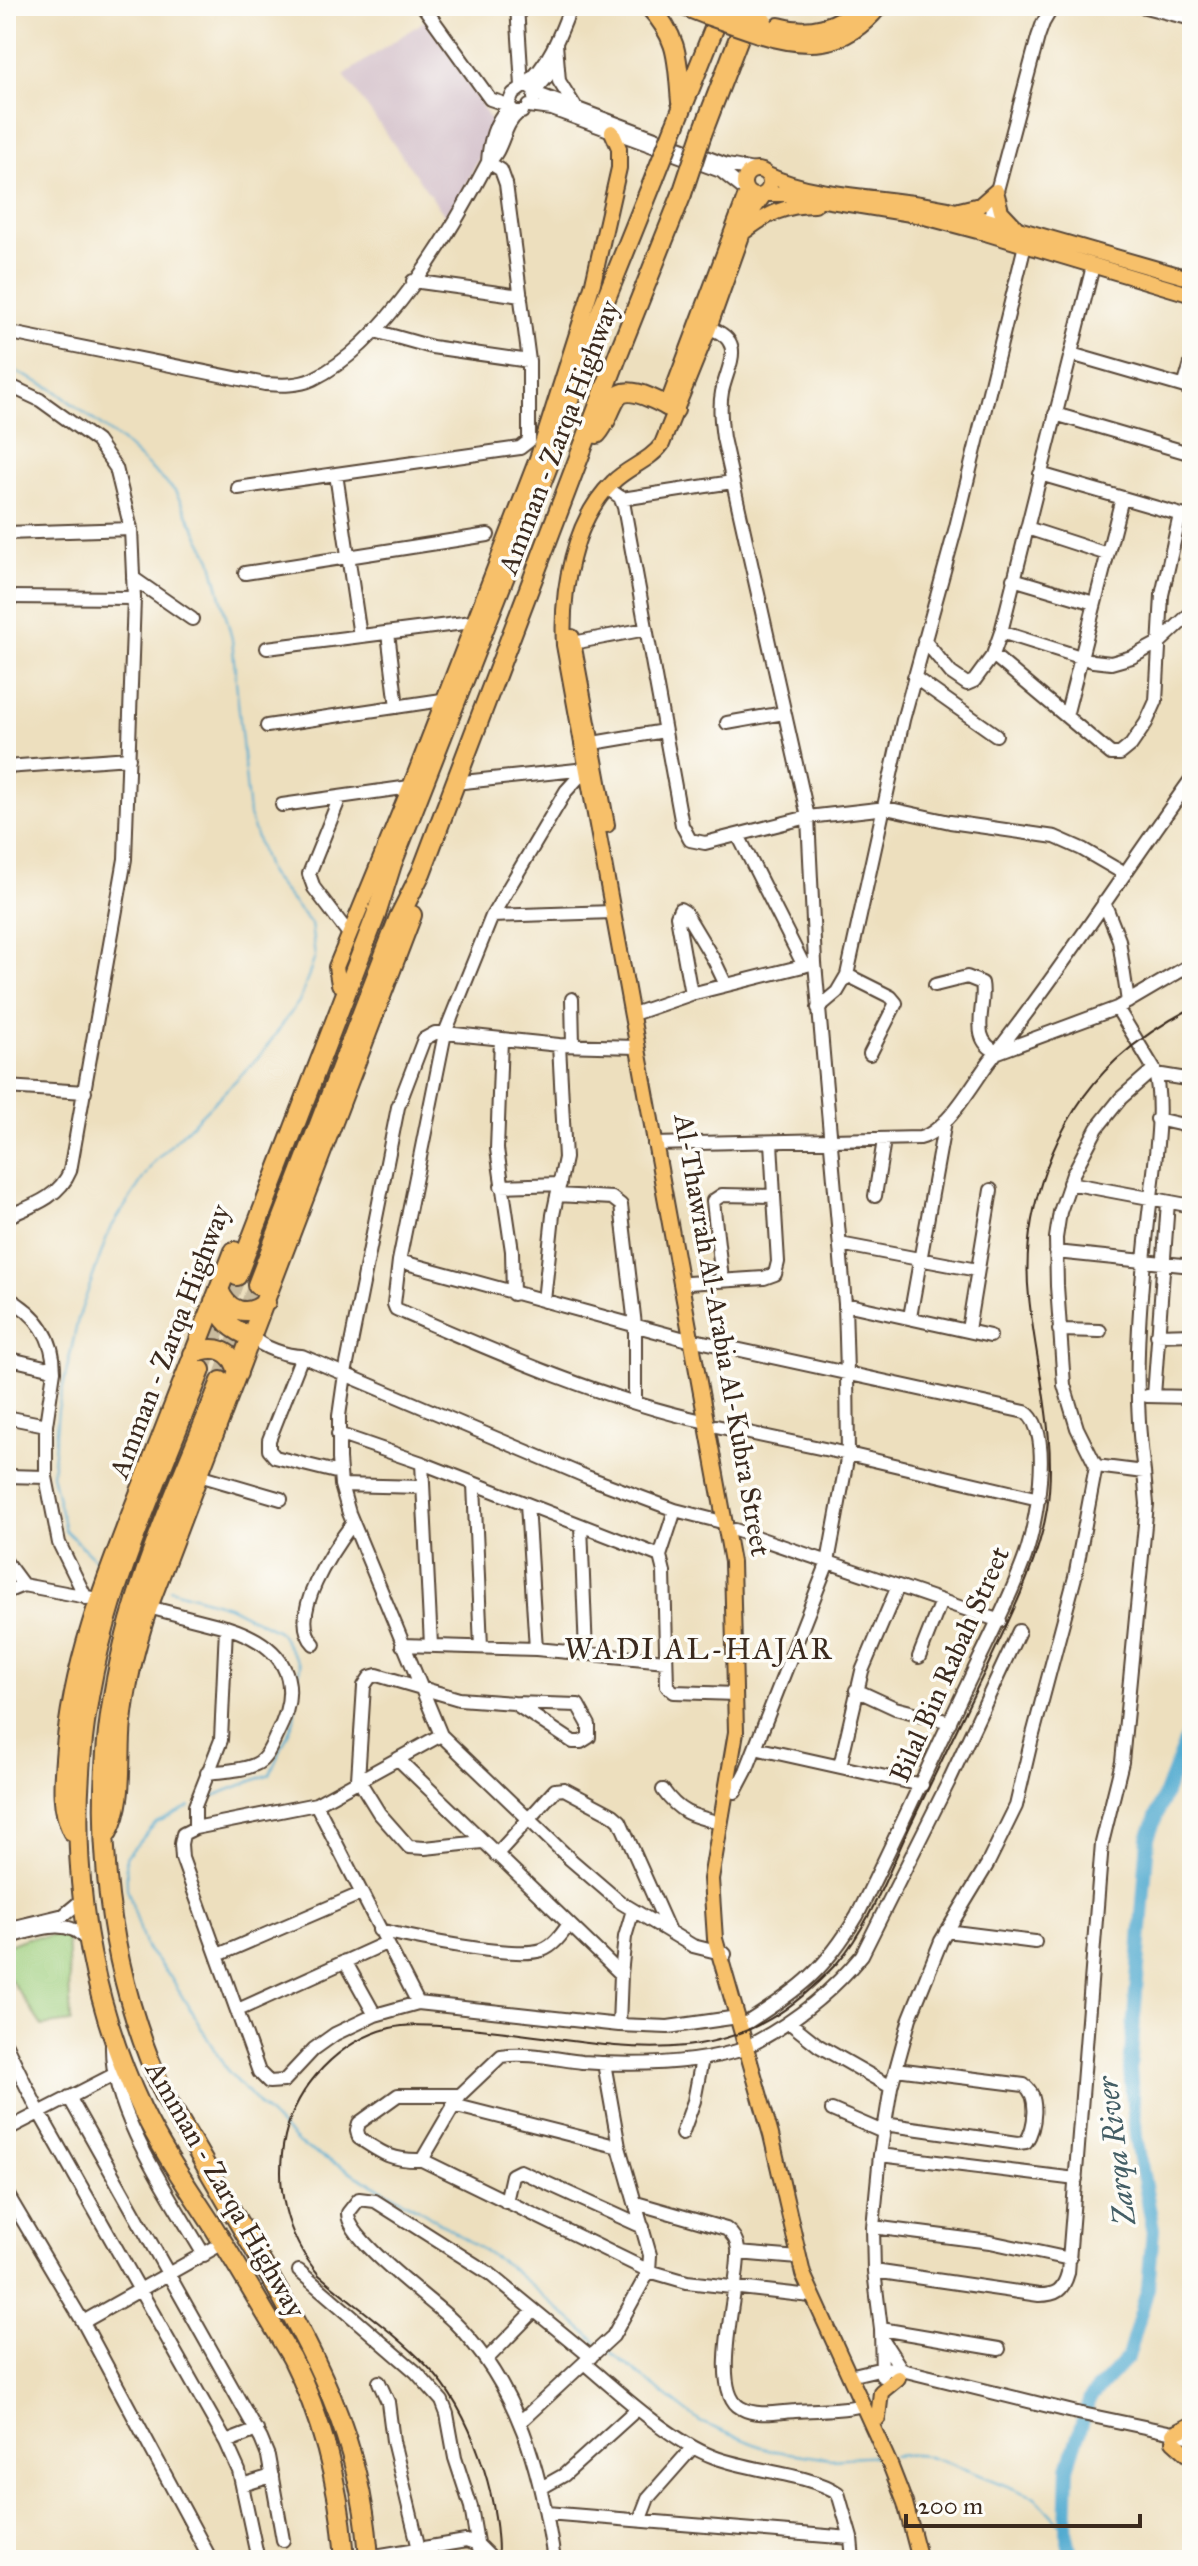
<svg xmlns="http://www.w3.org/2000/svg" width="1198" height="2566" viewBox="0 0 1198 2566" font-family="'IM FELL Great Primer',serif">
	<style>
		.industrial { fill: #d1bdc8 }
		.green { fill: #9ccd7b; stroke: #6c7c4c; stroke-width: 2 }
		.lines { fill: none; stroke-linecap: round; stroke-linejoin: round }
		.stream { stroke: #52abd0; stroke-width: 2 }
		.river { stroke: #52abd0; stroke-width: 14 }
		.highway-tunnel { stroke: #c9bb9e; stroke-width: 18; stroke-dasharray: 18 9; stroke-linecap: butt }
		.minor-casing { stroke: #564536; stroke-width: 16 }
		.major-casing { stroke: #564536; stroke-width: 18 }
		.highway-casing { stroke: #564536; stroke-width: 22 }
		.minor { stroke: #fff; stroke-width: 12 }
		.major { stroke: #f7c06b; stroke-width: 14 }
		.highway { stroke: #f7c06b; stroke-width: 18 }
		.rail { stroke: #3b2a1e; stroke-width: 2 }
		.highway-bridge-casing { stroke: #564536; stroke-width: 22; stroke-linecap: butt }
		.highway-bridge { stroke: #f7c06b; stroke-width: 18 }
		.labels { text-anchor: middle; stroke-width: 7; stroke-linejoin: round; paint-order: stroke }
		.street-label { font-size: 28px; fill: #3b2a1e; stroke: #fdfcf7 }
		.neighbourhood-label { font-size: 30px; letter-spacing: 2px; fill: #3b2a1e; stroke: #fdfcf7 }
		.water-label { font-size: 30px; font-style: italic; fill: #445e65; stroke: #fdfcf7 }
	</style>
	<rect width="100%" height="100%" fill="#fdfcf7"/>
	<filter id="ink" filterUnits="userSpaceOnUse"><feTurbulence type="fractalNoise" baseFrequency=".0125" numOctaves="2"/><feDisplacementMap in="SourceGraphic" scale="16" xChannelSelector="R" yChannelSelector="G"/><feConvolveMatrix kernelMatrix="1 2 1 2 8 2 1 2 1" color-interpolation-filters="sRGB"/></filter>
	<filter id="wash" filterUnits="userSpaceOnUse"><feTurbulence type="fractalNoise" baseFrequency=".006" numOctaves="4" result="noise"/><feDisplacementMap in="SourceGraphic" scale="32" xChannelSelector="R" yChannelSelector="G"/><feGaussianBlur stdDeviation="1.8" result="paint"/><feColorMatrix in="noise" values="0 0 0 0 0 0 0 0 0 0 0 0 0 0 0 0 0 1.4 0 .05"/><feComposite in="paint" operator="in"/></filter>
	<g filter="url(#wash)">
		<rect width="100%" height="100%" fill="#eddfbe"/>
		<path class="industrial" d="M427,19L495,127L448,220L344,75Z"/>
		<path class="green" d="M67,1935L71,2022L42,2026L6,1973V1946L27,1938Z"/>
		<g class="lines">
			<path class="stream" d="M6,367L53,389L120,440L175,491L211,559L232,639L249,815L269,874L311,924L315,957L300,1000L260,1056L153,1163L109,1231L78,1319L58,1410L52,1474L65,1530L101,1565
				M170,1589L228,1606L278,1631L300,1665L294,1720L270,1774L203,1800
				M190,1806L156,1823L126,1857L127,1888L146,1948L171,1978L226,2069L260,2106L299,2144L417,2208L508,2266L597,2342
				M605,2348L700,2422L769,2450L830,2459L879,2456
				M893,2456L918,2454L954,2465L1035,2497L1066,2531"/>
			<path class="river" d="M1072,2560L1066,2531L1068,2468L1090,2398L1128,2357L1148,2288L1153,2229L1136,2137L1130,2070L1148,1838L1192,1723"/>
		</g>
	</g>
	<g filter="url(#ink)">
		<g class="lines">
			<path class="highway-tunnel" d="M201,1370L237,1276
				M221,1381L257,1285"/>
			<g class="minor-casing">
				<path id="minor" d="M423,6L490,99L508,105L514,112H522
					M517,6L522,86
					M1141,6L1192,19
					M556,44L559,81L576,108
					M525,85C549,65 560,35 571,6
					M535,91L547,77L553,59
					M535,93L727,165L754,170
					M508,105L513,94L525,85L535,91L534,98
					M529,106L552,109L721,171L746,191
					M488,162C489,143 495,121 508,108
					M987,228L1038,37L1043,23L1053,6
					M1093,266L1001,632L993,655L1111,754H1120L1131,745L1146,723L1156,701L1162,595L1180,515
					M413,281L521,296
					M709,328C747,341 728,364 722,392C719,407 721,423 723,438L808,817L815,963L845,1304L847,1373L848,1454L828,1562L746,1771L735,1792
					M375,331L432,347L529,361
					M6,332L265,384C281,385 298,386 313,379C385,345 452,231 488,162C504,150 502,126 518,113
					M1071,354L1192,389
					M6,384L40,400L97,441L116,468L131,529L134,598L125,859L70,1171C59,1198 31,1206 6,1217
					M1184,387L1192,360
					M1055,414L1192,454
					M1040,474L1192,518
					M238,488L336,474
					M607,488L620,497L624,507L682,825L690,840L705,843L808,817L886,808L950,822L1055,837L1082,849L1125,874
					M622,499L732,482
					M1027,528L1107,554
					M6,533L131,529
					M245,573L488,535
					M133,578L192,619
					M1013,579L1094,603
					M6,597L134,598
					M1001,632L1093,661L1111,663L1132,657L1160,642L1192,612
					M388,633L397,707
					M360,636L336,474L520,448L529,441V361L506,184L501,170L488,162
					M924,640L951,673L967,684L974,681L993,655
					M573,643L646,629
					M267,648L472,622
					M914,677L996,735
					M1066,716L1122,498
					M727,723L784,713
					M267,726L442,700
					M593,743L664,731
					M6,767L129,758
					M586,769L566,791L492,916L445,1033L399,1261L394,1304L396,1309C493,1351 604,1400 707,1422
					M454,783L586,769
					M340,797L309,874L314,888L349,934
					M282,805L417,786
					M738,835L804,966
					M1104,902L1119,940L1128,1002
					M492,916L613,912
					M847,975L891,997L896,1003L870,1054
					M935,985L967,977L982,983C987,1007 967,1040 998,1052L1117,1008L1192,964
					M691,994L677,916L680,909L685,912L715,962L726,985
					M572,999L573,1044
					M818,1008L837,992L847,975L903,720L956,527L1025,245
					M1117,1008L1154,1069
					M639,1012L691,994L815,963
					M501,1039L497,1149L512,1251L513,1294
					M637,1047L559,1045L445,1033H435L424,1039L398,1107L345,1374L339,1416V1459L341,1485L349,1513L441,1735L570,1859L620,1902L693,1946L725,1954
					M1156,1074L1192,1080
					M6,1087L85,1092
					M1157,1119L1192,1127
					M771,1142L774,1196
					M654,1144L920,1138C947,1131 972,1085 989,1062C1061,971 1124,872 1192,778
					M1069,1183L1192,1206
					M501,1186L560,1184
					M557,1195L612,1198L621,1205L635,1325V1402
					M875,1196L884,1140
					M840,1244L977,1270
					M1056,1252L1192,1266
					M399,1261L692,1341
					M688,1283L764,1278L775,1274L778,1262L774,1196L722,1195L713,1201L722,1279
					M6,1297C36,1313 54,1336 54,1371
					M544,1301L553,1215L565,1158L559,1045
					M845,1304L990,1336
					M910,1317L945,1121
					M968,1330L991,1190
					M1059,1330L1100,1331
					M1157,1335L1192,1334
					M252,1337C263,1348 287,1356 302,1356L587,1477L675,1510L726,1523
					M699,1341L1025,1412C1055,1430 1035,1529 1025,1557C1009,1602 987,1642 967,1685C930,1762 895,1840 857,1916C825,1970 800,1989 748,2022
					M302,1356L269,1440V1450L275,1457L340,1473
					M6,1358L49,1368L54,1371L46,1425V1477
					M1147,1396L1192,1397
					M1154,1396L1168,1202
					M6,1417L46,1425
					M716,1426L848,1454L1039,1499
					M338,1434L422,1463L660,1556
					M422,1463L431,1645
					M199,1475L281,1499
					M6,1476L46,1477L59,1543L86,1598
					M474,1484L481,1647
					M341,1485L422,1487
					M527,1504L536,1649
					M675,1510L660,1556L664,1572L667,1686L674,1692L736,1694
					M581,1525L586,1654
					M735,1530L1000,1621
					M6,1562L23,1585
					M6,1592L23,1585L92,1598
					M148,1607L226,1627L221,1740L195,1806V1828
					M314,1644C286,1616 334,1548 352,1524
					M402,1645L536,1649L666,1661
					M919,1657L941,1601
					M856,1690L895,1708L950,1722
					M441,1735L316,1804L195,1828L183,1834L181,1844L182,1858L259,2072L269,2082L284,2081L314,2049L335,2034L375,2015L418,2003L619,2025L668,2027L738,2017
					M755,1748L922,1785
					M398,1759L621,1974L619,2025
					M840,1766L862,1671L898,1586
					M207,1773C222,1771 243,1771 256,1764C267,1759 272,1744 277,1734C306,1678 281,1644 226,1627
					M663,1790C680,1814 693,1816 721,1823
					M316,1804L418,2003
					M482,1842L425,1848L409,1847L379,1813L358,1779L364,1686L370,1677L377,1675L459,1699L514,1703L578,1705L589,1725V1737L581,1742H573L514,1703
					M496,1855L555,1790L564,1789L613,1815L620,1821L669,1931
					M6,1929L64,1915L82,1900
					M379,1930C413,1938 513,1959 542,1950C554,1946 562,1934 569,1924
					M946,1931L1035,1942
					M6,1938C32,1932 67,1914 87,1941
					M218,1955L360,1894
					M345,1961L375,2015
					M621,1974L625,1937L633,1910
					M238,2010L386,1943
					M790,2023L819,2046L891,2087
					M754,2043C797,2020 831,1993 862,1955L948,1783L1019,1631
					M6,2045L39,2112L226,2442L239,2471L258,2560
					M112,2045C110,2111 171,2198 204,2255
					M747,2048C694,2065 637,2066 582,2062C556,2059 527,2052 501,2056L460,2095L422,2160L649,2271L687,2282L811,2296
					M69,2097L261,2439L268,2456L283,2540
					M453,2105L619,2147
					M832,2110L883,2132
					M884,2124L1018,2143L1026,2142C1035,2128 1040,2096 1024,2085L896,2069
					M6,2130L121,2071
					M682,2134L694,2101L702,2059
					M880,2155L1076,2179
					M422,2160C393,2161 383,2154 359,2138L357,2130L359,2123L398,2095H460
					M6,2192L83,2322L211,2560
					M506,2202L512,2175L520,2171L643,2227
					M636,2203L726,2229C733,2234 737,2240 738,2249C741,2282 707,2390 741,2408C757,2417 778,2412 795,2411C818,2409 840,2411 862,2405
					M873,2227L990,2242L1070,2259
					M738,2253L799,2258
					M299,2271L416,2372L442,2401L447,2414L455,2458L471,2507L480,2560
					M874,2271L1039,2295C1056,2295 1063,2291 1068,2273L1102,1843L1122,1762L1147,1504L1144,1472
					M83,2322L223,2243
					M881,2329L999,2349
					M882,2339L902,2370
					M486,2360L534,2311
					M584,2363C619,2393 671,2441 714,2457C750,2471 810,2474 838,2493L851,2538L853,2560
					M849,2376L883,2368L902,2370L1073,2412L1192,2437
					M882,2376L881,2329L874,2271L873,2227L880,2155L891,2087L910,2018L941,1941L987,1865L1016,1806L1031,1742L1075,1577L1096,1466L1077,1428L1064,1385L1057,1286L1056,1238L1060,1212L1073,1174L1097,1128L1121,1098L1154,1069C1166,1107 1152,1181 1148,1222C1139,1305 1132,1389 1144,1472L1096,1466
					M379,2382L388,2402L393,2441L419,2549
					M520,2422L613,2336L649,2271L650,2255L619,2147L604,2063
					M226,2442L257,2430
					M242,2485L272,2476
					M541,2488L564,2475L637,2409
					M547,2513L851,2538
					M640,2519L648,2498L693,2447
					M369,2557L466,2541L478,2545L493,2560
					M554,2560C541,2472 519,2386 453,2321C433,2301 346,2239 348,2213L359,2199L375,2201L490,2274L591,2357"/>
			</g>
			<g class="major-casing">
				<path id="major" d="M744 183a13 13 0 1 1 26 0a13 13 0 1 1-26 0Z
					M768,175C818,199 896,196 952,210L1192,279
					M996,191L1001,211L1017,228
					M765,194H787L917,215L985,233L1192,295
					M764,195L749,216L709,328L662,444C650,461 628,467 613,482C573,520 561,592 564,645L732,1562L736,1732L711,1879L715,1939L771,2135L803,2274L891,2467L905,2503L920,2560
					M959,210L980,205L996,191
					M744,232C767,214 785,205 815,205
					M666,408L747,192
					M572,637L607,825
					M339,984L336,967L410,787L538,456L593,283L619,168V148L612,132
					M878,2418L881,2392L898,2378
					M1173,2434L1192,2424
					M1173,2441L1192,2458"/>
			</g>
			<g class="highway-casing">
				<path id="highway" d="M649,6C680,40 677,60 681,102
					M684,6L707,15
					M779,27C808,36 840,28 860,6
					M759,33C807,48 844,48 878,6
					M675,126L723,6
					M702,134L751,6
					M597,434C606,424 609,411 616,399C627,381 661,404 675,410
					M237,1276L376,915L392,864L550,461L584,353L654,179
					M257,1285L399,917L421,873L619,352L682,194
					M219,1289C227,1312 248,1318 266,1302
					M214,1301C222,1321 232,1330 252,1337
					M193,1354C214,1344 233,1349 238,1373
					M201,1370C171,1447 137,1524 112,1602C60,1770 67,1949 142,2109C161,2149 187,2186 211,2223C239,2268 265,2313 292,2358C324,2422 340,2489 345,2560
					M221,1381C187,1467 146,1554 124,1643C87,1791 101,1958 165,2096C195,2146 224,2198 254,2249C314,2352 362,2437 369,2560
					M72,1831C61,1808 63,1784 65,1759C72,1653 116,1554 154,1456C180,1388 207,1320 234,1251
					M108,1832C125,1799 118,1758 122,1722C126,1682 136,1644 148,1607L412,915"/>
			</g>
			<use href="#minor" class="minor"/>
			<use href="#major" class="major"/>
			<use href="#highway" class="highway"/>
			<path class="rail" d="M498,2560C499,2497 472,2412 428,2367C397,2334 354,2305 319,2275C286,2236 274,2186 285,2136C297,2085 339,2041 390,2028C411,2023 434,2026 455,2027C532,2031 610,2054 686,2046C752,2038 793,2010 837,1963C869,1927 890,1868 911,1824C937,1771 962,1718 988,1665C1011,1615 1038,1564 1047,1509C1058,1436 1036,1368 1029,1297C1020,1214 1054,1118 1116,1060C1139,1039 1165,1022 1192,1008"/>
			<g class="highway-bridge-casing">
				<path id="highway-bridge" d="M721,6L763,22
					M707,15L759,33
					M654,179L675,126
					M682,194L702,134"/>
			</g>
			<use href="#highway-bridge" class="highway-bridge"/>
		</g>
	</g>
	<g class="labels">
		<g class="street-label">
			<text transform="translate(558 437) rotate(-69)" y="10">Amman - Zarqa Highway</text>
			<text transform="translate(723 1335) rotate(80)" y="10">Al-Thawrah Al-Arabia Al-Kubra Street</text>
			<text transform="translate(169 1341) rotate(-69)" y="10">Amman - Zarqa Highway</text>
			<text transform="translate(949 1664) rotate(-66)" y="10">Bilal Bin Rabah Street</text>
			<text transform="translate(226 2189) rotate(60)" y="10">Amman - Zarqa Highway</text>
		</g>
		<g class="neighbourhood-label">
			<text x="699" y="1659">WADI AL-HAJAR</text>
		</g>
		<g class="water-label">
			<text transform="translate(1116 2151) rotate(-97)" y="10">Zarqa River</text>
		</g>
	</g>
	<rect width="1198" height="2566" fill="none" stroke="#fdfcf7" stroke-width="32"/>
	<path d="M906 2514v12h234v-12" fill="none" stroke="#3b2a1e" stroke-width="4"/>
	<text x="918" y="2514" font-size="24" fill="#3b2a1e" stroke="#fdfcf7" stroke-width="6" paint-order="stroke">200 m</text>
</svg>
